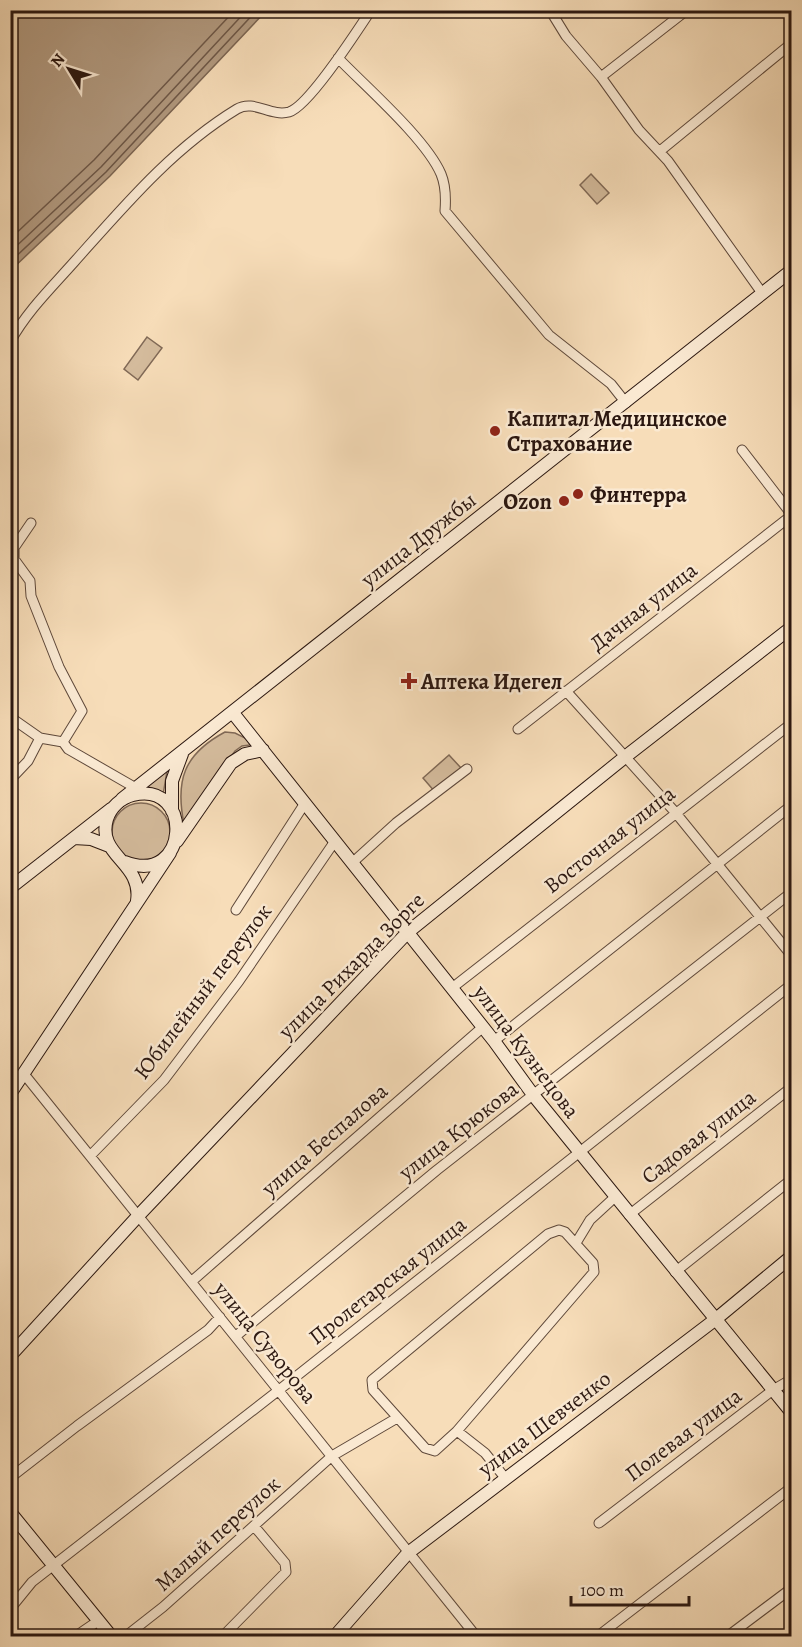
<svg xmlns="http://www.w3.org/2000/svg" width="802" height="1647" viewBox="0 0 802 1647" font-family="Alegreya,serif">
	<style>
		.green { fill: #d4bb9c; stroke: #806956; stroke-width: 1.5 }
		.water { fill: #b29a80; stroke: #7c6653; stroke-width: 1.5 }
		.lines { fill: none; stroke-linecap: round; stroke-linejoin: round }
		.shore { stroke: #6e5848; stroke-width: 1.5 }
		.street-casing { stroke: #5e483a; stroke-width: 11 }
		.secondary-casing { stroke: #2b1710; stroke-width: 14 }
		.street { stroke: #fae9d2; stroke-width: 9 }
		.secondary { stroke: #fae9d2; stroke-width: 12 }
		.poi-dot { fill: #8f2418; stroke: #fae9d2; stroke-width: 2 }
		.labels { text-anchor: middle; stroke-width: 5; stroke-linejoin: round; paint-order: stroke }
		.poi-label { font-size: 22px; font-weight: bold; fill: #2b1710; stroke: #fae9d2; text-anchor: start }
		.street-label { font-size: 22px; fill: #2b1710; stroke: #fae9d2 }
	</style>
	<rect width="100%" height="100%" fill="#f7ddb9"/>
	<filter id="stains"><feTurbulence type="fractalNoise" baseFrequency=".00333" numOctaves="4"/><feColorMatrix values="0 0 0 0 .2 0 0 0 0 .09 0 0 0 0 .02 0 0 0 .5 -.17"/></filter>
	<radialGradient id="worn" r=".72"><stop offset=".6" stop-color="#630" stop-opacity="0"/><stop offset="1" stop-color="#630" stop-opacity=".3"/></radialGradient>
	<path class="green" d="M591,174L609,193L597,204L580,185Z
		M147,337L162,348L138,380L124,369Z
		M225,732L235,733L257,744L242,746L235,751L184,824C175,780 184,754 225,732Z
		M449,755L461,768L435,792L423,778Z
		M167,771L163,795L147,786Z
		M112 832a29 29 0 1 1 58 0a29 29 0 1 1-58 0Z"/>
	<path class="water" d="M11,10L266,11L110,176L11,270Z"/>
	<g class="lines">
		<path class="shore" d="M10,239L94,160L235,10
			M10,252L101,167L247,10
			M10,262L106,172L257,10"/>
		<g class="street-casing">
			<path id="street" d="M550,10L566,36L601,77L639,130L668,161L762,293
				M338,58C366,87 426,139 441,174C446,186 446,198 445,211L549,335L611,384L626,403
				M601,77L687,10
				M660,151L792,43
				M10,342C27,311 52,287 75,261C125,205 173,148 237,109C254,99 270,117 289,112C309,106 357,31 371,10
				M742,450L792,515
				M31,523L14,548V559L30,581L31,596L59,667L82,711L63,742
				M566,691L675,812L792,956
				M10,717L40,738L63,742
				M518,729L792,515
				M63,742L68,749L141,791
				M10,780L28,761L40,738
				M352,863L396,823L467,769
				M236,910L305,803
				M452,988L792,723
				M494,1041L792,805
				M24,1074L476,1636
				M90,1156L164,1080L239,981L335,841
				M629,1215L792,1087
				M576,1243L590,1220L615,1197
				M675,1272L792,1179
				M192,1281L483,1027
				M236,1336L437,1170L792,892
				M457,1431L435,1451L425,1448L373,1390L372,1380L548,1234L559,1230L565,1232L593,1263L594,1272L457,1431L485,1453L506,1479
				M10,1478L77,1426L208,1330L220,1317
				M599,1523L773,1390L792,1379
				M10,1609L32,1582L279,1390L792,984
				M76,1636L98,1621
				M126,1636L163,1607L332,1456L397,1418
				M223,1636L286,1572L285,1563L254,1526
				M598,1636L792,1487
				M728,1636L792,1588"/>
		</g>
		<g class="secondary-casing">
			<path id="secondary" d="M233,713L494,1041L534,1096L792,1413
				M122,799L792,270
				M172,811V781L182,754
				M74,838L91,839L109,846
				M177,841L231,763L245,754L263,750
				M125,862C190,887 194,780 133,795C121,798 111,807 107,819C96,856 143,862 137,901
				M10,888L111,809
				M10,1094L170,853
				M10,1356L139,1215L408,932L625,757L792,627
				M10,1512L111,1636
				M335,1636L408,1553L716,1319L792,1256"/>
		</g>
		<use href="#street" class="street"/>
		<use href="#secondary" class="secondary"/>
	</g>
	<g class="poi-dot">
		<circle cx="495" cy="431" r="6"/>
		<circle cx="578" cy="494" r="6"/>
		<circle cx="564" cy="501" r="6"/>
		<path d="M406 672h6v6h6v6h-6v6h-6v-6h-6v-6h6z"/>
	</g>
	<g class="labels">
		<g class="poi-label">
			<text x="507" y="426">Капитал Медицинское<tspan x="507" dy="25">Страхование</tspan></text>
			<text x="590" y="502">Финтерра</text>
			<text x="552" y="509" text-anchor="end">Ozon</text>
			<text x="421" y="689">Аптека Идегел</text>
		</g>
		<g class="street-label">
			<text transform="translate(418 539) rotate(-38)" y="8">улица Дружбы</text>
			<text transform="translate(643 606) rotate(-38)" y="8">Дачная улица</text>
			<text transform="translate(609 839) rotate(-38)" y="8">Восточная улица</text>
			<text transform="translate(351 965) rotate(-45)" y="8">улица Рихарда Зорге</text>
			<text transform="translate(202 991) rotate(-53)" y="8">Юбилейный переулок</text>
			<text transform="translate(527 1051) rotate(53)" y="8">улица Кузнецова</text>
			<text transform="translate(458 1130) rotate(-38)" y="8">улица Крюкова</text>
			<text transform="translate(698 1136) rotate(-38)" y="8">Садовая улица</text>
			<text transform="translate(324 1139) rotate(-41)" y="8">улица Беспалова</text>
			<text transform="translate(387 1280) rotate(-38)" y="8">Пролетарская улица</text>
			<text transform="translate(266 1342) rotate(51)" y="8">улица Суворова</text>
			<text transform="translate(544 1423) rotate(-37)" y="8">улица Шевченко</text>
			<text transform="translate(683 1434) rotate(-37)" y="8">Полевая улица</text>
			<text transform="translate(217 1533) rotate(-42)" y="8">Малый переулок</text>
		</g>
	</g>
	<rect width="802" height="1647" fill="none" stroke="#f7ddb9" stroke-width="36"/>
	<rect x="12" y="12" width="778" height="1623" fill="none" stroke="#2b1710" stroke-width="3"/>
	<rect x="18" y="18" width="766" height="1611" fill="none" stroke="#2b1710" stroke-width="1.5"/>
	<g transform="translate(69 69) rotate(308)" stroke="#fae9d2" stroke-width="4.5" paint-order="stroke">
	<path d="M0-4.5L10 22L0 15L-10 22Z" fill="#2b1710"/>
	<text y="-9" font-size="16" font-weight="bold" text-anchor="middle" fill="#2b1710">N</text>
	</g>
	<path d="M571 1596v9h118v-9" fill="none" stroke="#2b1710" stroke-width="3"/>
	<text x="580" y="1596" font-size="18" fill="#2b1710" stroke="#fae9d2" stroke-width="4.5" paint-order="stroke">100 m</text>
	<rect width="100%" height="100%" filter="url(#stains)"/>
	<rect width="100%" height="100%" fill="url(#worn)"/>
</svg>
